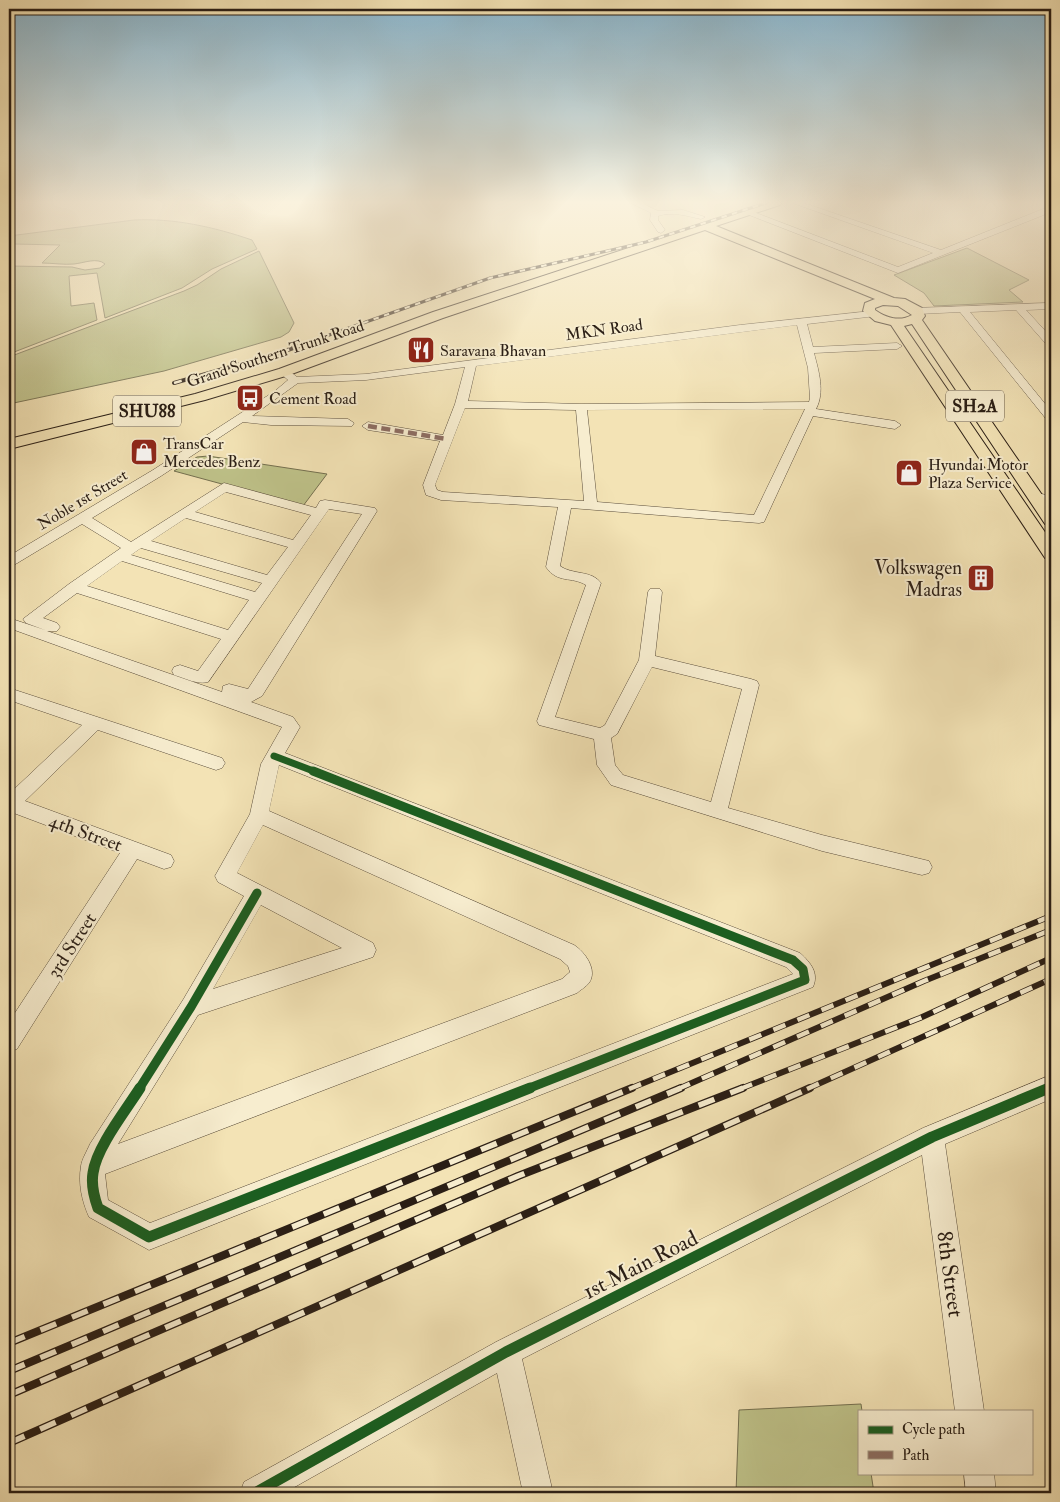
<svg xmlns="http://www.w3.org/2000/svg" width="1060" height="1502" viewBox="0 0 1060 1502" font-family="'IM FELL Double Pica',serif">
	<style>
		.green { fill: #bfc38a; stroke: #747050 }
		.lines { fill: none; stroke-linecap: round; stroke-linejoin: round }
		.minor-casing { stroke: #5c4f3d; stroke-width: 1 }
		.major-casing { stroke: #2a1e15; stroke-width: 2 }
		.minor { fill: #f7edcf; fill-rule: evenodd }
		.major { fill: #f3e3b5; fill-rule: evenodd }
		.rail-far3-casing { stroke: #2a1e15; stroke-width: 3 }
		.rail-far2-casing { stroke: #2a1e15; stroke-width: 4 }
		.rail-far1-casing { stroke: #2a1e15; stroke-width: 6 }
		.rail-casing { stroke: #2a1e15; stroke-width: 8 }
		.rail-far3 { stroke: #f7edcf; stroke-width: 2; stroke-dasharray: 5.5; stroke-linecap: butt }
		.rail-far2 { stroke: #f7edcf; stroke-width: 2.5; stroke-dasharray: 8; stroke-linecap: butt }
		.rail-far1 { stroke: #f7edcf; stroke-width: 4.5; stroke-dasharray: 13; stroke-linecap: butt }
		.rail { stroke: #f7edcf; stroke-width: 5.5; stroke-dasharray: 17; stroke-linecap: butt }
		.quiet { stroke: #8d6e63; stroke-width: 4.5; stroke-dasharray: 9 4.5; stroke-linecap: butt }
		.cycleway-far2-casing { stroke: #f7edcf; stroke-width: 9 }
		.cycleway-far1-casing { stroke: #f7edcf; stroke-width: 12 }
		.cycleway-casing { stroke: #f7edcf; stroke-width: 14 }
		.cycleway-far2 { stroke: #1b5e20; stroke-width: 7 }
		.cycleway-far1 { stroke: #1b5e20; stroke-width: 9 }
		.cycleway { stroke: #1b5e20; stroke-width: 11 }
		.labels { text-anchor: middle; stroke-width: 4; stroke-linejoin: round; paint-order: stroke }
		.far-street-label { font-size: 16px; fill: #2a1e15; stroke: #f7edcf }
		.far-poi-label { font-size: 16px; fill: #2a1e15; stroke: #f7edcf; text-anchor: start }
		.shield { fill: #f7edcf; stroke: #685c4d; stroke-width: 1 }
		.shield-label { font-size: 18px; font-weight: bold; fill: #2a1e15 }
		.poi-label { font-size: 19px; fill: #2a1e15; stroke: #f7edcf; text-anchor: end }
		.street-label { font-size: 19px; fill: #2a1e15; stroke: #f7edcf }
		.near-street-label { font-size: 22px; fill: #2a1e15; stroke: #f7edcf }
	</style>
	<rect width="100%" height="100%" fill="#f3e3b5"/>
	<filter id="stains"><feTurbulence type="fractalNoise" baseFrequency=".004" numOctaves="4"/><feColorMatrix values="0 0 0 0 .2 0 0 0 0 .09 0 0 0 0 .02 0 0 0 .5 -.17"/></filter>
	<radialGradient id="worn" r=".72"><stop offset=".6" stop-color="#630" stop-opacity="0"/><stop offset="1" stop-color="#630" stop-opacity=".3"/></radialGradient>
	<path class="green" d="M134,220C174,218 214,227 252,240L257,249L212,269L182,288L105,318L97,273L69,276L71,306L94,303L97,320L9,354V266L72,267L85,270L100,268L105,264C97,257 84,263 74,264C64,265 52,263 42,263L60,245L14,244L9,248V236Z
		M967,248L1029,280L1009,290L1023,302L934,306L924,293L894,275Z
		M259,251L294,323L289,332L281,337L164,371L9,404V357L184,291L197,285L221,269Z
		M208,456L327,474L303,506L174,471L197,457Z
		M861,1404L862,1411H859V1473H871L874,1493H736L739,1410Z"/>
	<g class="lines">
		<g class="minor-casing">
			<path id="minor" d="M631,203H641L658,211L683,210L705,217L701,219C687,216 672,211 658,216V220L665,230L661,233L658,232L650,220L651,213Z
				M793,203H804L941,250L1048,207H1051V212L898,273L744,213L751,211L898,267L933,253Z
				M1051,303V309L1026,310L1051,337V346L1047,345L1016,310L970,312L1051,411V422L1047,420L960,312L918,314L913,311L918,308Z
				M872,311L877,314L876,316L807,324L813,347L897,343L902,346L897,349L814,353C819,372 825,392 816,409L895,421L901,425L895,429L813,416L764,522L759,523L571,508L560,566C572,575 592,570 601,583L555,717L600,728L605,725L639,660L648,592L650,589H660L662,592L655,656L751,679L757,681L759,685L728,808L822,835L929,861L932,867L929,873L922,875L822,851L611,785L597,765L594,739L539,725L537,721L586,585C571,576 558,584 546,567L558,507L441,500L426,495L423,485L440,441L368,430L362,426L368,422L443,435L455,404L465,367L366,380L298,383L252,416L348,419L354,423L352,426L271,425L243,422L161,476L92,518L131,542L224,483L316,508L320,501L325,500L375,508L377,511L262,696L251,702L293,717L300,727L285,753L800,953C811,963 819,973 813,987L149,1250L89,1217C82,1201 78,1184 81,1166C82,1159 87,1151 90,1144L183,1000L244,896L218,882L215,876L250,814L261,764L282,727L9,628V618L45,630L26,623L23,619L69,584L121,548L82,524L14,565L9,566V556L153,470L275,391L288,380L279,372L280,370H288L297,377L366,374L740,325ZM797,325L808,368L810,398L809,402L581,404L468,401L476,366ZM465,408L576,410L584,501L443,492L437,490L435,485ZM805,409L754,515L597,502L587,410ZM226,492L311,515L293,540L195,512ZM329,509L362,514L248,689L229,684L223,686L222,692L47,631H57L60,627L57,623L43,618L77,593L221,639L198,671L180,665L174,667L172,671L174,675C185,678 197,685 208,682ZM186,518L288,547L267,575L151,541ZM141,548L262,583L255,592L131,555ZM122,561L249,600L228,630L87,586ZM652,667L742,689L711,802L623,775L615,765L611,738L617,734ZM279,765L786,967L793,974L150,1223L108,1200L105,1174L577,993C580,990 586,987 589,983C598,970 585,952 574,945L269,811ZM263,825L560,959L568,966L570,972L562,979L118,1144L198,1015L373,957L376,950L373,943L237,873ZM261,905L342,948L213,989Z
				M1037,493L1051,496V504L1032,500L1030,497L1032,494Z
				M9,688L222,758L225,763L222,768L216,770L98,730L25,801L171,855L174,861L171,867L164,869L137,859L17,1049L9,1052V1022L120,853L11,812H9V794L82,725L9,700Z
				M1051,1075V1099L945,1144L984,1411H955L922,1155L522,1359L553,1493H523L497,1373L284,1493H240L244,1482L496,1342L923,1128Z
				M964,1473H994L996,1493H966Z"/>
		</g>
		<g class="major-casing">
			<path id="major" d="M766,203H781L780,205L716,226L894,298L905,299L922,308L925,316L922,320L1051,508V525L1045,524L912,324L904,326L1051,541V560L1045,558L891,325L875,321L863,311L865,303L875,299L705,230L443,318L289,375L205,400L9,449V439L195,394L279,369L433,312ZM883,305L898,306L912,315C900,322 886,318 875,310V308Z"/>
		</g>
		<use href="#minor" class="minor"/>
		<use href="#major" class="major"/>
		<g class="rail-far3-casing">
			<path id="rail-far3" d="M301,345L490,278L646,242L766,203"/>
		</g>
		<g class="rail-far2-casing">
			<path id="rail-far2" d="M174,383L276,354L305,344"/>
		</g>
		<g class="rail-far1-casing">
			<path id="rail-far1" d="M629,1089L1051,916
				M678,1089L924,981L1051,930
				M740,1089L920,1018L1051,958
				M807,1089L1051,979"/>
		</g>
		<g class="rail-casing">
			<path id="rail" d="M9,1343L632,1088
				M9,1371L681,1088
				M9,1395L518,1176L743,1088
				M9,1443L810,1088"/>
		</g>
		<use href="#rail-far3" class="rail-far3"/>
		<use href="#rail-far2" class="rail-far2"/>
		<use href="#rail-far1" class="rail-far1"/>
		<use href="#rail" class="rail"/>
		<path class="quiet" d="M368,426L447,439"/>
		<g class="cycleway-far2-casing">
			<path id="cycleway-far2" d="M274,756L316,772"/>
		</g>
		<g class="cycleway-far1-casing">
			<path id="cycleway-far1" d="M313,771L793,960L803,969L805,980L527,1089
				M139,1089L191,1007L257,893
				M1047,1089L1051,1087"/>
		</g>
		<g class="cycleway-casing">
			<path id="cycleway" d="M140,1088C126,1110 96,1148 93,1173C91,1185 94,1197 98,1208L149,1237L530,1088
				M255,1493L506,1352L932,1137L1049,1088"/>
		</g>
		<use href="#cycleway-far2" class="cycleway-far2"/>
		<use href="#cycleway-far1" class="cycleway-far1"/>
		<use href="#cycleway" class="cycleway"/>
	</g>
	<linearGradient id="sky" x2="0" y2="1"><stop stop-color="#89b8d2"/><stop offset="0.49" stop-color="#faf2de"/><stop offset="1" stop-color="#faf2de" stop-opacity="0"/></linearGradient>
	<rect width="1060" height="413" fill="url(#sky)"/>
	<defs>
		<g id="restaurant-square" transform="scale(1.4375)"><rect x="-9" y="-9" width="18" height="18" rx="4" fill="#8f2418" stroke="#f7edcf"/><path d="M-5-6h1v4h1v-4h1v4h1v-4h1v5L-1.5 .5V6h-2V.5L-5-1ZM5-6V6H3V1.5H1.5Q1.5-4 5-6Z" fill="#fff"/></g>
		<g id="bus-square" transform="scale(1.4375)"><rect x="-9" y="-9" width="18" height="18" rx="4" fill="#8f2418" stroke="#f7edcf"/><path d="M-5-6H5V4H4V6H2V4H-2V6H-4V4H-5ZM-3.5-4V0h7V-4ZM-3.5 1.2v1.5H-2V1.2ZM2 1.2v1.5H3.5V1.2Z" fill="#fff"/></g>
		<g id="shop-square" transform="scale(1.4375)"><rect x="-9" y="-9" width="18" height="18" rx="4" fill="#8f2418" stroke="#f7edcf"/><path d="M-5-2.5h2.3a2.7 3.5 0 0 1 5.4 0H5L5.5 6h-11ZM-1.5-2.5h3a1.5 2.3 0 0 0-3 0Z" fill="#fff"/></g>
		<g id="building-square" transform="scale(1.4375)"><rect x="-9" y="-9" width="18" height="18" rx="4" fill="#8f2418" stroke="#f7edcf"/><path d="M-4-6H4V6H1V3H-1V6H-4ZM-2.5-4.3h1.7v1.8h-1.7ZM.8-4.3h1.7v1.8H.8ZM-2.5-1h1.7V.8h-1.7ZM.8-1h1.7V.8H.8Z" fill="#fff"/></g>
	</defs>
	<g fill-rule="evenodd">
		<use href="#restaurant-square" x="421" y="350"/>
		<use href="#bus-square" x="250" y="398"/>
		<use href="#shop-square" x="144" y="452"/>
		<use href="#shop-square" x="909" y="473"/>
		<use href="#building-square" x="981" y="578"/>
	</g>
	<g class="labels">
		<g class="far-street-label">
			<text transform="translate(604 329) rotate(-8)" y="6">MKN Road</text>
			<text transform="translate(275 353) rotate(-18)" y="6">Grand Southern Trunk Road</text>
			<text transform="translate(82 499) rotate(-31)" y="6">Noble 1st Street</text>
		</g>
		<g class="far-poi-label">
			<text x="440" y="356">Saravana Bhavan</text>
			<text x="269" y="404">Cement Road</text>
			<text x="163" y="449">TransCar<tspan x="163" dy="18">Mercedes Benz</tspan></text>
			<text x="928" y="470">Hyundai Motor<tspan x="928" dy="18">Plaza Service</tspan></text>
		</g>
		<g class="shield">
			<rect x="946" y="390.5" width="58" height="31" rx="4"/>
			<rect x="113" y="395.5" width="68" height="31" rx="4"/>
		</g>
		<g class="shield-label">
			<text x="975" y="412">SH2A</text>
			<text x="147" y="417">SHU88</text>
		</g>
		<g class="poi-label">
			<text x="962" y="574">Volkswagen<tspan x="962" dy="22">Madras</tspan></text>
		</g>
		<g class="street-label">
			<text transform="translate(86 832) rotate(20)" y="7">4th Street</text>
			<text transform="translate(71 945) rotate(-57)" y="7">3rd Street</text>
		</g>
		<g class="near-street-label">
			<text transform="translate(640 1264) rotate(-27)" y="8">1st Main Road</text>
			<text transform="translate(951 1274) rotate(82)" y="8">8th Street</text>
		</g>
	</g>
	<rect width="1060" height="1502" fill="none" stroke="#f3e3b5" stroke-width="30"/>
	<rect x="10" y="10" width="1040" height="1482" fill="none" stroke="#2a1e15" stroke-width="2.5"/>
	<rect x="15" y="15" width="1030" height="1472" fill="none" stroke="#2a1e15"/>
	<rect x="858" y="1410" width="175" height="65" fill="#f7edcf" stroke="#a59a85"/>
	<rect x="868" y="1426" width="25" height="8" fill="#1b5e20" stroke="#a59a85"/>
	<text x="902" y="1434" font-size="15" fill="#2a1e15">Cycle path</text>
	<rect x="868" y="1451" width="25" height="8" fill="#8d6e63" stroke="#a59a85"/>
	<text x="902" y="1460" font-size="15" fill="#2a1e15">Path</text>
	<rect width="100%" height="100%" filter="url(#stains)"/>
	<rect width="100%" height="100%" fill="url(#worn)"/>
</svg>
